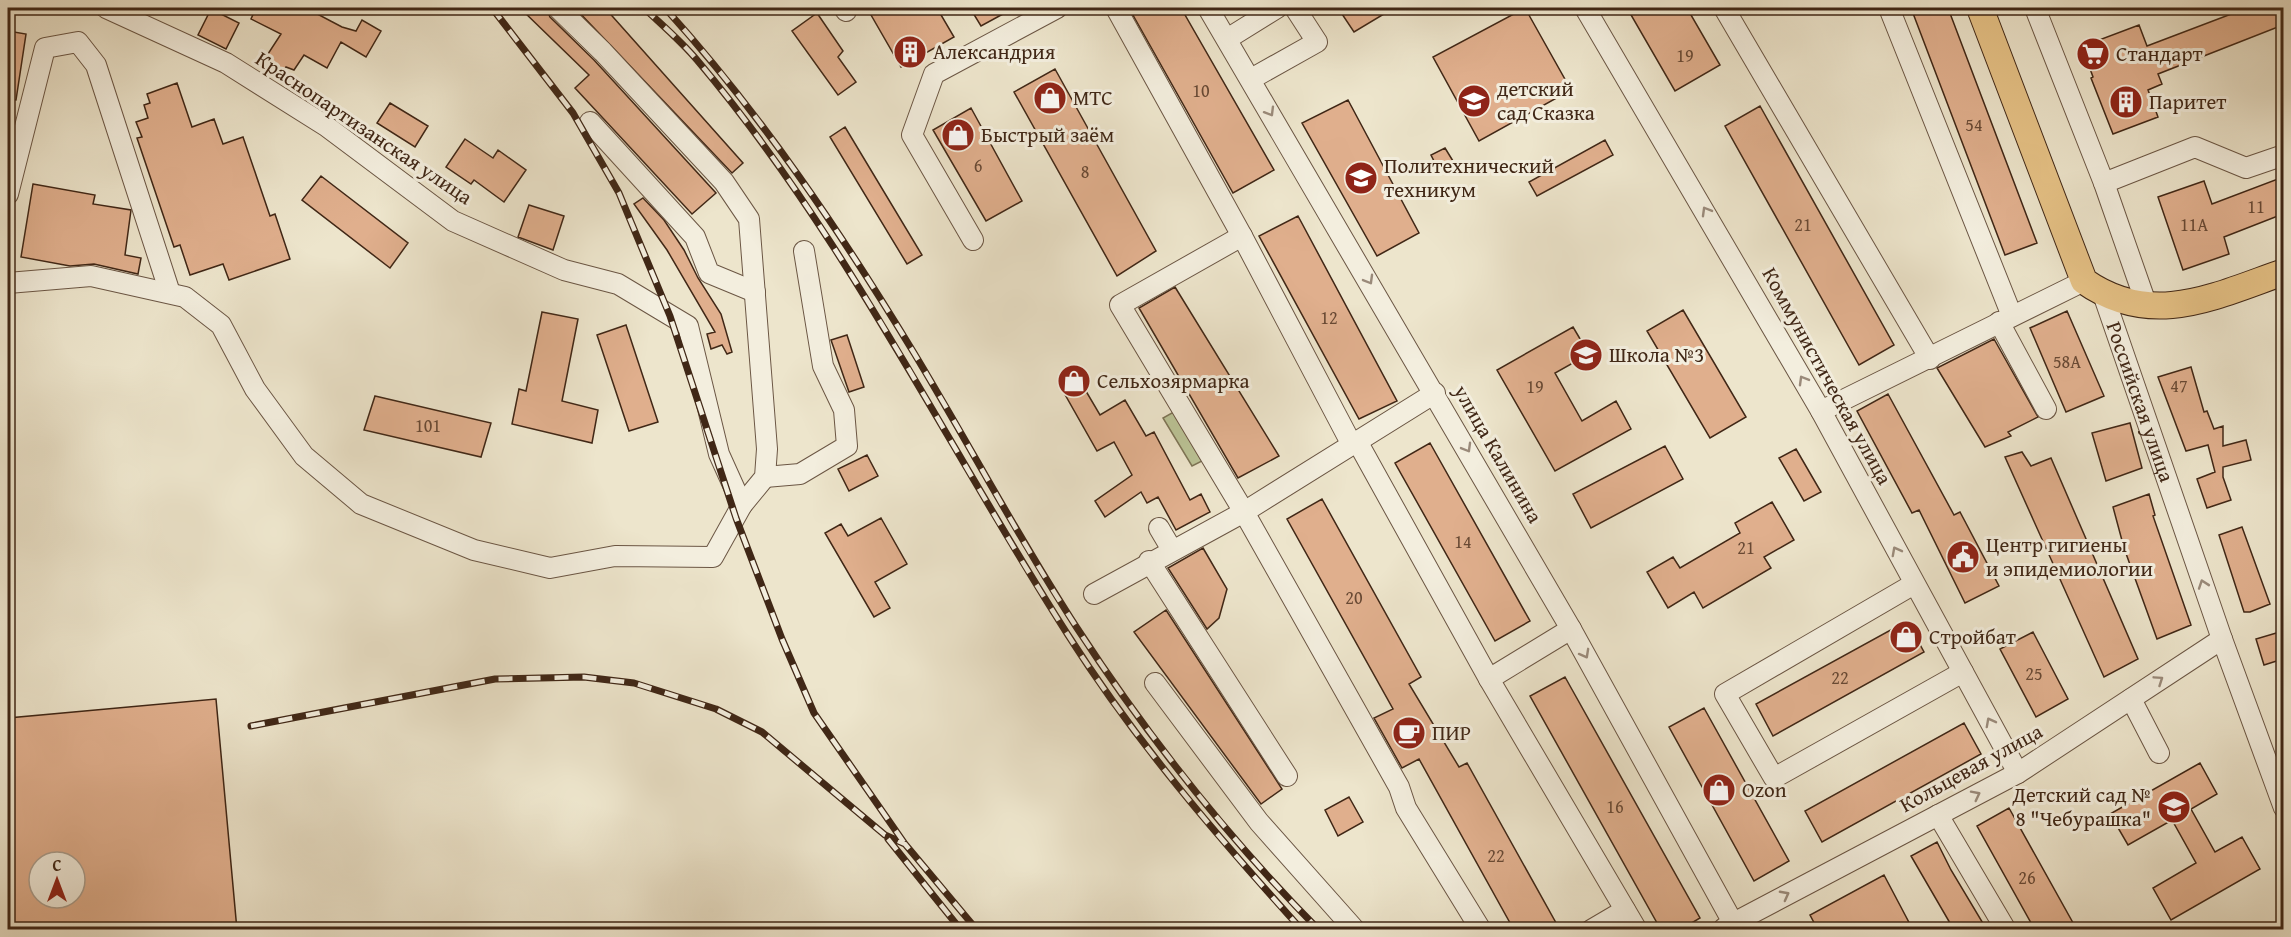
<svg xmlns="http://www.w3.org/2000/svg" width="2291" height="937" viewBox="0 0 2291 937" font-family="'Gentium Book Plus',serif">
	<style>
		.green { fill: #bbc396; stroke: #7e7556; stroke-width: 1.5 }
		.building { fill: #e0af8d; stroke: #402716; stroke-width: 1.5; fill-rule: evenodd }
		.lines { fill: none; stroke-linecap: round; stroke-linejoin: round }
		.minor-casing { stroke: #6b5644; stroke-width: 22 }
		.major-casing { stroke: #402716; stroke-width: 28 }
		.minor { stroke: #f3eede; stroke-width: 20 }
		.major { stroke: #e6c286; stroke-width: 26 }
		.rail-casing { stroke: #402716; stroke-width: 7 }
		.rail { stroke: #f3eede; stroke-width: 4.5; stroke-dasharray: 14; stroke-linecap: butt }
		.oneway { stroke: #9a8a7a }
		.labels { text-anchor: middle; stroke-width: 6; stroke-linejoin: round; paint-order: stroke }
		.number-label { font-size: 18px; fill: #684934 }
		.poi-label { font-size: 21px; fill: #402716; stroke: #f3eede; text-anchor: start }
		.street-label { font-size: 21px; fill: #402716; stroke: #f3eede }
	</style>
	<rect width="100%" height="100%" fill="#ede5cc"/>
	<filter id="stains"><feTurbulence type="fractalNoise" baseFrequency=".00333" numOctaves="4"/><feColorMatrix values="0 0 0 0 .2 0 0 0 0 .09 0 0 0 0 .02 0 0 0 .5 -.17"/></filter>
	<radialGradient id="worn" r=".72"><stop offset=".6" stop-color="#630" stop-opacity="0"/><stop offset="1" stop-color="#630" stop-opacity=".3"/></radialGradient>
	<path class="green" d="M1179,409L1208,458L1192,466L1163,418Z"/>
	<path class="building" d="M256,8H306L342,27L356,31L362,20L381,31L366,57L341,42L327,68L304,55L294,70L286,67L283,73L264,60L281,34L251,19Z
		M520,8H546L550,17L594,60L716,193L692,214L575,88L589,75Z
		M575,8H605L743,163L732,173Z
		M867,8H937L954,37L901,67Z
		M970,8H1014L981,26Z
		M1129,8H1181L1274,170L1233,193Z
		M1338,8H1394L1354,32Z
		M1525,8L1571,90L1479,141L1433,57Z
		M1627,8H1687L1720,65L1675,91Z
		M1911,8H1948L2037,243L2005,255Z
		M2247,8H2283V25L2158,74L2162,84L2148,90L2158,117L2113,134L2091,78L2093,77L2085,55L2091,43L2139,25L2147,46Z
		M211,9L239,23L226,49L198,35Z
		M817,13L843,51L838,57L856,82L838,95L792,31Z
		M8,31L26,34L16,100L8,99Z
		M1055,69L1156,251L1117,276L1014,92Z
		M177,83L192,127L214,119L223,144L243,137L270,216L275,214L290,259L229,280L223,264L190,275L180,245L174,247L137,138L142,137L136,122L148,118L144,105L150,103L147,94Z
		M1348,100L1419,233L1377,256L1302,123Z
		M390,103L428,126L415,147L377,123Z
		M1760,106L1894,345L1859,365L1725,126Z
		M971,108L1022,201L986,221L933,130Z
		M845,127L922,255L907,264L830,137Z
		M465,139L493,158L498,150L526,170L504,202L474,180L471,184L446,167Z
		M1605,140L1613,155L1537,196L1529,182Z
		M1445,148L1453,161L1438,169L1431,155Z
		M321,176L408,243L390,268L302,200Z
		M2283,177V214L2224,237L2229,254L2183,270L2158,197L2204,181L2212,204Z
		M33,184L95,195L93,204L131,210L125,255L141,258L138,274L94,264L70,266L21,257Z
		M643,198L664,220L684,250L698,278L721,314L732,352L727,354L722,345L711,349L707,334L715,332L667,250L634,204Z
		M529,205L564,216L553,250L518,237Z
		M1298,216L1397,401L1359,419L1259,236Z
		M1175,287L1279,456L1238,478L1139,308Z
		M1683,310L1746,417L1710,438L1647,331Z
		M2067,311L2104,396L2066,412L2030,328Z
		M542,312L578,319L562,401L598,410L592,443L512,424L519,389L526,391Z
		M626,325L658,422L629,431L597,335Z
		M1573,327L1589,354L1555,373L1582,421L1616,401L1631,429L1555,471L1497,370Z
		M847,335L864,387L849,392L831,340Z
		M1994,339L2038,417L2008,432L2011,436L1985,447L1937,368Z
		M2191,367L2204,412L2207,411L2214,429L2223,426V446L2246,440L2251,460L2223,467V477L2231,500L2207,508L2197,479L2215,472L2208,445L2186,451L2158,377Z
		M1080,381L1100,415L1125,400L1146,436L1154,432L1190,500L1201,494L1210,512L1176,530L1158,497L1147,503L1141,492L1105,517L1095,501L1132,475L1114,442L1097,451L1063,391Z
		M1888,394L1954,515L1960,512L1999,586L1965,603L1919,510L1912,513L1857,411Z
		M375,396L491,423L481,457L364,430Z
		M2130,423L2142,468L2106,481L2092,433Z
		M1430,443L1530,621L1495,641L1395,463Z
		M1665,446L1683,479L1591,528L1573,494Z
		M1796,449L1821,492L1804,501L1779,458Z
		M2022,452L2031,466L2051,458L2138,659L2104,677L2005,457Z
		M867,455L878,476L849,491L838,469Z
		M2149,494L2155,515L2153,516L2191,625L2157,639L2124,548L2113,507Z
		M1322,499L1421,677L1409,684L1459,767L1467,763L1560,930H1514L1419,759L1402,768L1374,718L1393,709L1287,519Z
		M1772,502L1794,540L1764,557L1771,568L1703,608L1694,592L1668,608L1647,572L1673,557L1680,568L1740,533L1735,523Z
		M881,518L907,564L875,582L890,608L874,617L825,533L841,524L848,536Z
		M2242,527L2270,604L2250,612H2244L2219,535Z
		M1203,548L1227,589L1219,618L1207,629L1168,568Z
		M1166,610L1282,789L1261,804L1134,632Z
		M1907,621L1924,652L1773,736L1756,704Z
		M2283,631V659L2264,665L2256,639Z
		M2033,632L2068,699L2036,717L2000,649Z
		M1565,677L1700,918L1680,930H1661L1530,696Z
		M216,699L237,930H8V718ZM39,862H75V898H39Z
		M1704,708L1789,861L1754,881L1669,727Z
		M1964,723L1981,754L1822,842L1805,811Z
		M2200,763L2217,794L2191,809L2215,852L2242,837L2260,869L2171,920L2153,888L2196,863L2172,820L2128,845L2110,814Z
		M1349,797L1363,822L1338,836L1325,810Z
		M2009,808L2077,930H2035L1977,826Z
		M1937,842L1951,870L1987,930H1954L1911,856Z
		M1884,875L1913,930H1818L1810,915Z"/>
	<g class="lines">
		<g class="minor-casing">
			<g id="minor">
				<path d="M558,8L603,52L724,182L749,219L767,449L765,477L742,505"/>
				<path d="M844,8L846,11"/>
				<path d="M1208,8L1571,629L1737,930"/>
				<path d="M1585,8L1821,411L2018,773"/>
				<path d="M1724,8L1930,359"/>
				<path d="M1889,8L2012,316"/>
				<path d="M2035,8L2104,183L2147,306"/>
				<path d="M1117,10L1242,236L1352,445"/>
				<path d="M1227,39L1277,8"/>
				<path d="M1251,79L1317,42L1295,8"/>
				<path d="M590,122L695,237L709,273L755,292"/>
				<path d="M2104,183L2195,147L2246,168L2284,155"/>
				<path d="M8,194L45,48L78,42L96,65L170,293"/>
				<path d="M973,240L912,135L934,74L1057,8"/>
				<path d="M8,283L91,276L185,297L221,325L255,389L304,456L361,504L474,550L550,568L615,556L713,557L742,505L719,454L688,326L618,284L564,270L453,221L326,126L226,63L106,8"/>
				<path id="s1" d="M2103,294L2222,639L2284,808"/>
				<path d="M1999,322L2046,409"/>
				<path d="M1435,393L1244,512L1399,787L1406,808L1481,930"/>
				<path d="M1821,411L2084,281"/>
				<path d="M1357,441L1489,679L1637,930"/>
				<path d="M765,477L800,474L847,446L844,410L823,366L804,251"/>
				<path d="M1159,528L1172,550"/>
				<path d="M1149,561L1287,776"/>
				<path d="M1914,584L1725,694L1774,778L1963,672"/>
				<path d="M1094,594L1244,512L1120,305L1242,236"/>
				<path d="M1489,679L1571,629"/>
				<path d="M1155,683L1259,822L1355,930"/>
				<path d="M2131,699L2159,753"/>
				<path d="M1938,815L2006,930"/>
				<path d="M1724,928L2018,773L2222,639"/>
				<path d="M1591,930L1625,910"/>
			</g>
		</g>
		<g class="major-casing">
			<path id="major" d="M1980,8L2084,281C2152,329 2215,296 2284,272"/>
		</g>
		<use href="#minor" class="minor"/>
		<use href="#major" class="major"/>
		<g class="rail-casing">
			<path id="rail" d="M492,8L573,113L619,193L670,316L736,518L782,639L814,713L905,844
				M644,8C662,25 681,41 697,60C845,235 945,443 1068,635C1136,742 1217,836 1302,930
				M665,8C761,114 840,231 914,353C969,444 1019,539 1077,628C1146,734 1230,840 1319,930
				M251,726L495,679L584,677L634,683L716,709L762,732L885,835L905,844L977,930
				M888,839L961,930"/>
		</g>
		<use href="#rail" class="rail"/>
	</g>
	<defs><path id="oneway-chevron" d="M-2-3.5L2.5 0L-2 3.5" fill="none" stroke-width="1.6" stroke-linecap="round" stroke-linejoin="round" transform="scale(1.5)"/></defs>
	<g class="oneway">
		<use href="#oneway-chevron" transform="translate(1270 112) rotate(59)"/>
		<use href="#oneway-chevron" transform="translate(1706 211) rotate(-120)"/>
		<use href="#oneway-chevron" transform="translate(1369 280) rotate(60)"/>
		<use href="#oneway-chevron" transform="translate(1803 380) rotate(-120)"/>
		<use href="#oneway-chevron" transform="translate(1467 448) rotate(60)"/>
		<use href="#oneway-chevron" transform="translate(1896 551) rotate(-118)"/>
		<use href="#oneway-chevron" transform="translate(2203 584) rotate(-109)"/>
		<use href="#oneway-chevron" transform="translate(1585 654) rotate(61)"/>
		<use href="#oneway-chevron" transform="translate(2159 680) rotate(-34)"/>
		<use href="#oneway-chevron" transform="translate(1990 722) rotate(-118)"/>
		<use href="#oneway-chevron" transform="translate(1976 795) rotate(-27)"/>
		<use href="#oneway-chevron" transform="translate(1785 895) rotate(-28)"/>
	</g>
	<defs>
		<g id="building-disc" transform="scale(1.725)"><circle r="9.5" fill="#8f2418" stroke="#f3eede"/><path d="M-4-6H4V6H1V3H-1V6H-4ZM-2.5-4.3h1.7v1.8h-1.7ZM.8-4.3h1.7v1.8H.8ZM-2.5-1h1.7V.8h-1.7ZM.8-1h1.7V.8H.8Z" fill="#fff"/></g>
		<g id="supermarket-disc" transform="scale(1.725)"><circle r="9.5" fill="#8f2418" stroke="#f3eede"/><path d="M-6-5.5h2.5l.6 2H6L4.5 2H-2.5L-4.4-4H-6ZM-1.5 3.2a1.3 1.3 0 1 0 .1 0ZM3 3.2a1.3 1.3 0 1 0 .1 0Z" fill="#fff"/></g>
		<g id="shop-disc" transform="scale(1.725)"><circle r="9.5" fill="#8f2418" stroke="#f3eede"/><path d="M-5-2.5h2.3a2.7 3.5 0 0 1 5.4 0H5L5.5 6h-11ZM-1.5-2.5h3a1.5 2.3 0 0 0-3 0Z" fill="#fff"/></g>
		<g id="school-disc" transform="scale(1.725)"><circle r="9.5" fill="#8f2418" stroke="#f3eede"/><path d="M0-5L7-2L0 1L-7-2ZM-4 1L0 2.5L4 1V4Q0 6-4 4Z" fill="#fff"/></g>
		<g id="university-disc" transform="scale(1.725)"><circle r="9.5" fill="#8f2418" stroke="#f3eede"/><path d="M0-5L7-2L0 1L-7-2ZM-4 1L0 2.5L4 1V4Q0 6-4 4Z" fill="#fff"/></g>
		<g id="civic-disc" transform="scale(1.725)"><circle r="9.5" fill="#8f2418" stroke="#f3eede"/><path d="M-.6-6.5H3V-4.5H.6V-3L4-1V1h2V6H-6V1h2V-1L-.6-3ZM-1.2 2.5V6h2.4V2.5Z" fill="#fff"/></g>
		<g id="cafe-disc" transform="scale(1.725)"><circle r="9.5" fill="#8f2418" stroke="#f3eede"/><path d="M-5.5-4.5H6V0H3Q3 3.5 0 3.5H-2.5Q-5.5 3.5-5.5 0ZM3-3.2v2h1.7v-2ZM-6 4.5H4V6H-6Z" fill="#fff"/></g>
	</defs>
	<g fill-rule="evenodd">
		<use href="#building-disc" x="910" y="52"/>
		<use href="#supermarket-disc" x="2093" y="54"/>
		<use href="#shop-disc" x="1050" y="98"/>
		<use href="#school-disc" x="1474" y="101"/>
		<use href="#building-disc" x="2126" y="102"/>
		<use href="#shop-disc" x="958" y="135"/>
		<use href="#university-disc" x="1361" y="178"/>
		<use href="#school-disc" x="1586" y="355"/>
		<use href="#shop-disc" x="1074" y="381"/>
		<use href="#civic-disc" x="1963" y="557"/>
		<use href="#shop-disc" x="1906" y="637"/>
		<use href="#cafe-disc" x="1409" y="733"/>
		<use href="#shop-disc" x="1719" y="790"/>
		<use href="#school-disc" x="2174" y="807"/>
	</g>
	<g class="labels">
		<g class="number-label">
			<text x="1685" y="62">19</text>
			<text x="1201" y="97">10</text>
			<text x="1974" y="131">54</text>
			<text x="978" y="172">6</text>
			<text x="1085" y="178">8</text>
			<text x="2256" y="213">11</text>
			<text x="1803" y="231">21</text>
			<text x="2194" y="231">11А</text>
			<text x="1329" y="324">12</text>
			<text x="2067" y="368">58А</text>
			<text x="2179" y="392">47</text>
			<text x="1535" y="393">19</text>
			<text x="428" y="432">101</text>
			<text x="1463" y="548">14</text>
			<text x="1746" y="554">21</text>
			<text x="1354" y="604">20</text>
			<text x="2034" y="680">25</text>
			<text x="1840" y="684">22</text>
			<text x="1615" y="813">16</text>
			<text x="1496" y="862">22</text>
			<text x="2027" y="884">26</text>
		</g>
		<g class="poi-label">
			<text x="933" y="59">Александрия</text>
			<text x="2116" y="61">Стандарт</text>
			<text x="1497" y="96">детский<tspan x="1497" dy="24">сад Сказка</tspan></text>
			<text x="1073" y="105">МТС</text>
			<text x="2149" y="109">Паритет</text>
			<text x="981" y="142">Быстрый заём</text>
			<text x="1384" y="173">Политехнический<tspan x="1384" dy="24">техникум</tspan></text>
			<text x="1609" y="362">Школа №3</text>
			<text x="1097" y="388">Сельхозярмарка</text>
			<text x="1986" y="552">Центр гигиены<tspan x="1986" dy="24">и эпидемиологии</tspan></text>
			<text x="1929" y="644">Стройбат</text>
			<text x="1432" y="740">ПИР</text>
			<text x="1742" y="797">Ozon</text>
			<text x="2151" y="802" text-anchor="end">Детский сад №<tspan x="2151" dy="24">8 "Чебурашка"</tspan></text>
		</g>
		<g class="street-label">
			<text transform="translate(364 128) rotate(34)" y="7">Краснопартизанская улица</text>
			<text transform="translate(1827 376) rotate(61)" y="7">Коммунистическая улица</text>
			<text dy="7" stroke="none"><textPath href="#s1" startOffset="114">Российская улица</textPath></text>
			<text transform="translate(1498 454) rotate(60)" y="7">улица Калинина</text>
			<text transform="translate(1971 768) rotate(-29)" y="7">Кольцевая улица</text>
		</g>
	</g>
	<rect width="2291" height="937" fill="none" stroke="#ede5cc" stroke-width="30"/>
	<rect x="9" y="9" width="2273" height="919" fill="none" stroke="#402716" stroke-width="3"/>
	<rect x="15" y="15" width="2261" height="907" fill="none" stroke="#402716" stroke-width="1.5"/>
	<g transform="translate(57 880)"><circle r="28" fill="#f3eede" stroke="#ab9e8e" stroke-width="1.5"/>
	<path d="M0-4.5L10 22L0 15L-10 22Z" fill="#8f2418"/>
	<text y="-9" font-size="16" font-weight="bold" text-anchor="middle" fill="#402716">С</text>
	</g>
	<rect width="100%" height="100%" filter="url(#stains)"/>
	<rect width="100%" height="100%" fill="url(#worn)"/>
</svg>
